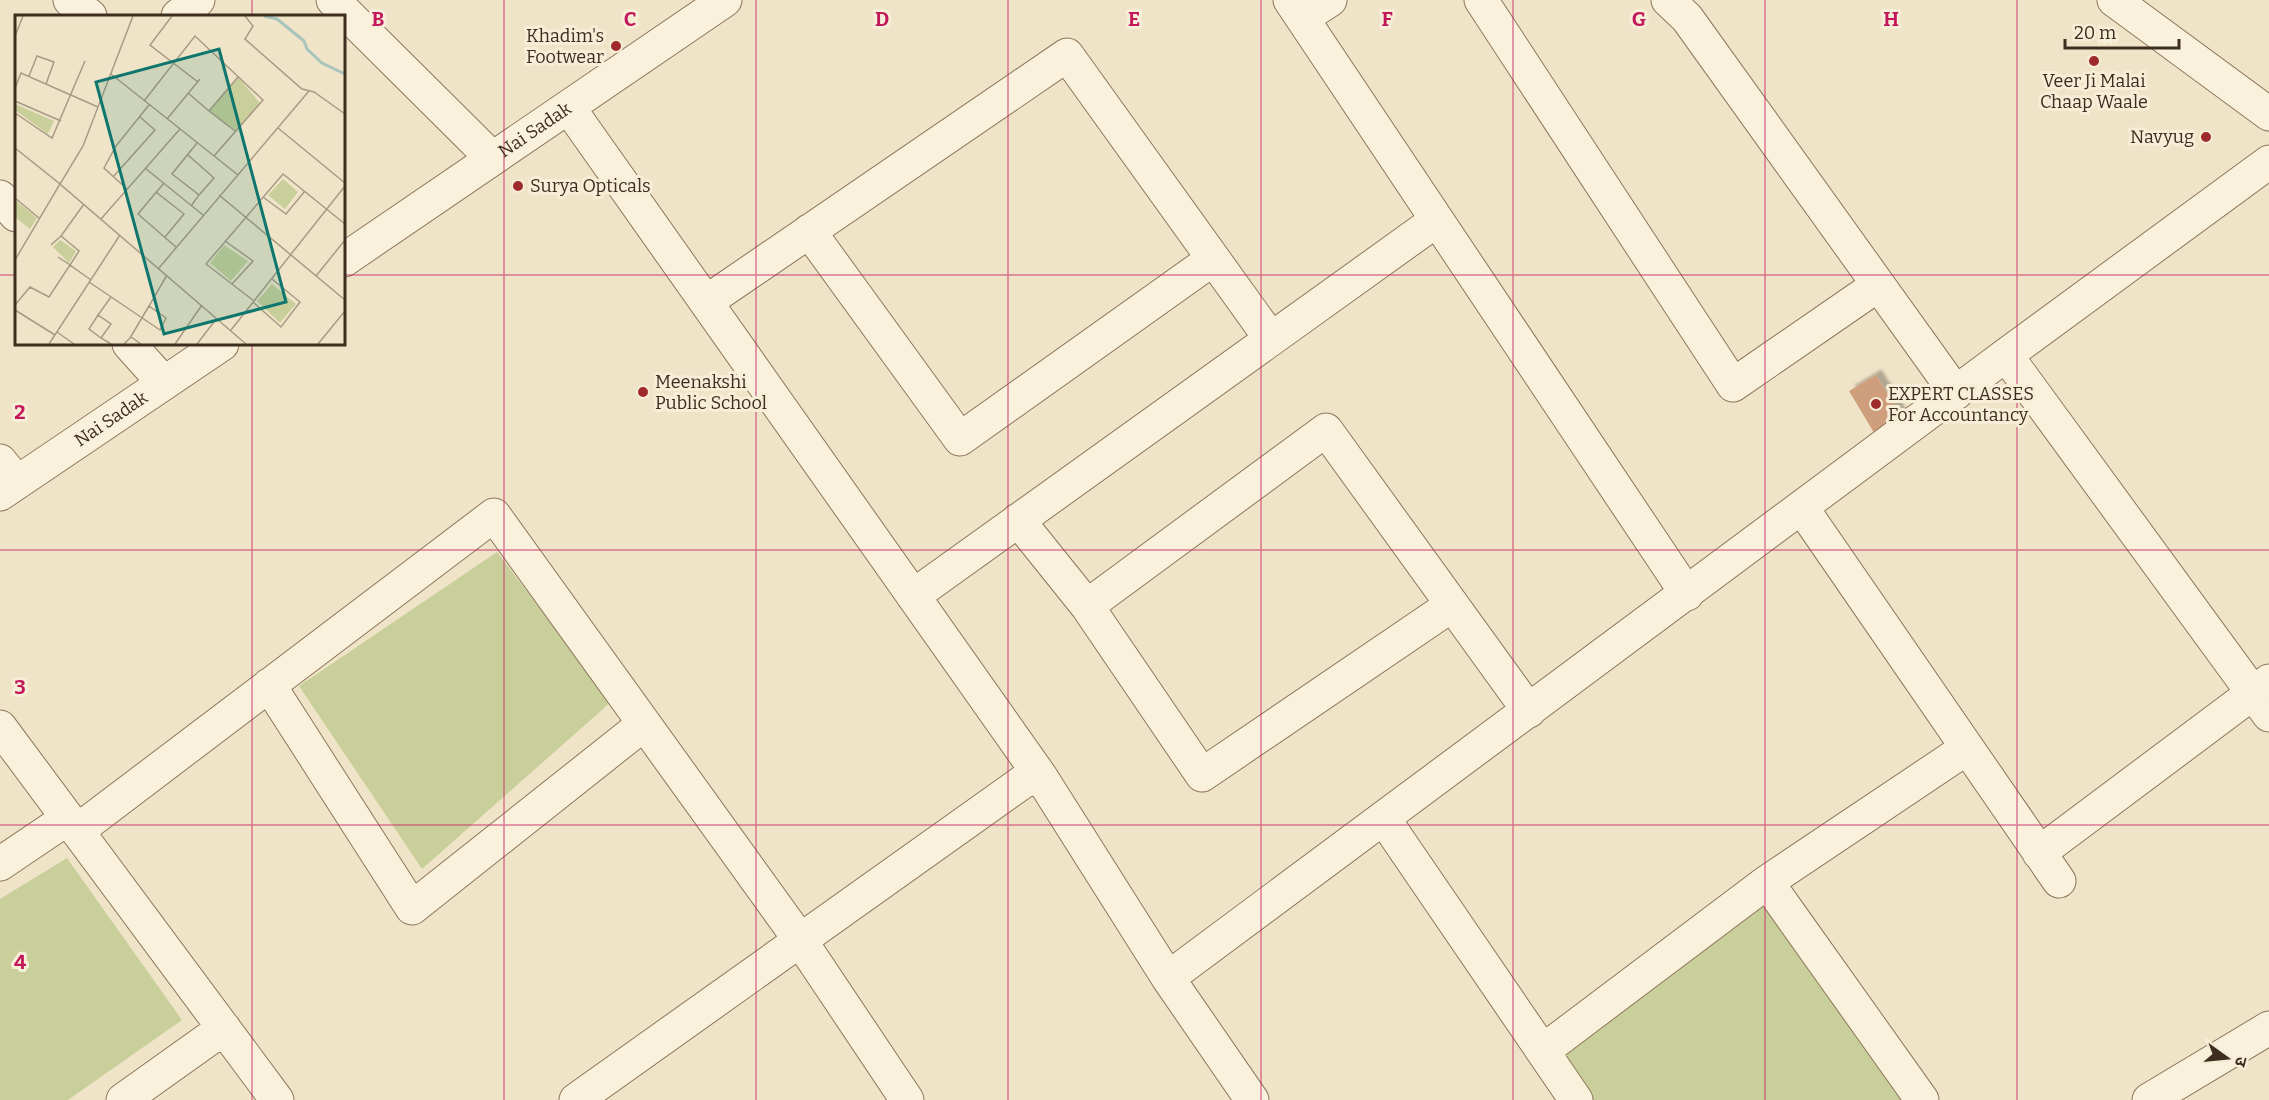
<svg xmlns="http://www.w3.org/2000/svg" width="2269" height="1100" viewBox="0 0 2269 1100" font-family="Bitter,'Noto Sans Devanagari',serif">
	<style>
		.green { fill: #c9cf9b }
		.building { fill: #cf9f7d; filter: url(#shadow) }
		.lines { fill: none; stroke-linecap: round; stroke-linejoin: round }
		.minor-casing { stroke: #8d765c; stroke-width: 35 }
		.tertiary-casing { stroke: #8d765c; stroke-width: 35 }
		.minor { stroke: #faf1dc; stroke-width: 33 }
		.tertiary { stroke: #faf1dc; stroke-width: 33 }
		.grid { fill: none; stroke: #c2185b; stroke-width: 1.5; stroke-opacity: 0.55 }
		.poi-dot { fill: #9e2a2b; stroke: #f7eed8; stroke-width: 2 }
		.labels { text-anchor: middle; stroke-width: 6; stroke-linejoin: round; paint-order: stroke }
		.poi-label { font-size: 18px; fill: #3d2e20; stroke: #f7eed8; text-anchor: start }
		.street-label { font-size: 18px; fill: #3d2e20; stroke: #f7eed8 }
		.inset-river { fill: none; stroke: #a9c4bc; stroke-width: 3 }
		.inset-road { fill: none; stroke: #a89b85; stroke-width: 1.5 }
		.view { fill: #0f766e; fill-opacity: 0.15; stroke: #0f766e; stroke-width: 3 }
		.inset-edge { fill: none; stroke: #3d2e20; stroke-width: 3 }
		.grid-label { font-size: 20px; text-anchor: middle; font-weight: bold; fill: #c2185b; stroke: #f7eed8; stroke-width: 6; stroke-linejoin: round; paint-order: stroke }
	</style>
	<defs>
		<filter id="shadow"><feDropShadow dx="5.5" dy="-5.5" stdDeviation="1.5" flood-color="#0004"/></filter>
	</defs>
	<rect width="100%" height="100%" fill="#f0e4c8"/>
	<path class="green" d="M497,552L611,702L422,869L299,686Z
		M67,858L182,1020L68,1100H0V899Z
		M1767,882L1922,1100H1576L1544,1050Z"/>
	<path class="building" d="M1876,375L1903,418L1876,436L1849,391Z"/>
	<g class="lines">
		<g class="minor-casing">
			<path id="minor" d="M70,0L90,16
				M333,0L492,158
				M1290,0L1687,594
				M1481,0L1733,385L1878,285
				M1668,0L1687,18L1956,393
				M178,16L198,0
				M1302,18L1330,0
				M569,108L1041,777L1168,978L1252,1100
				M0,197L16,215
				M809,231L960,439L1213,259
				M706,302L1067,55L1271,339
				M129,344L164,383
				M2006,355L2269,715
				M0,461L17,482
				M1802,508L2059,881
				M1018,520L1087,606L1326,430L1529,711
				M913,596L1437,220
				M1087,606L1202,775L1452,605
				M269,685L412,908L644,724
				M0,727L277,1100
				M1384,819L1576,1100
				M77,831L494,515L800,940L907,1100
				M2039,853L2269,681
				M0,864L68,818
				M1767,882L1967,748
				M1168,978L2006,355L2269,162
				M1544,1050L1767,882L1922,1100
				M123,1100L224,1028
				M576,1100L1024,781L1041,777
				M2149,1100L2269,1028"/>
		</g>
		<g class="tertiary-casing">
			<g id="tertiary">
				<path d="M2114,0L2269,114"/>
				<path id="s1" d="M344,260C470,173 598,88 725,0"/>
				<path id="s2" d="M0,494L222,344"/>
			</g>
		</g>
		<use href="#minor" class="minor"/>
		<use href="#tertiary" class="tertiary"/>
	</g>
	<path class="grid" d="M252,0V16M504,0V1100M756,0V1100M1008,0V1100M1261,0V1100M1513,0V1100M1765,0V1100M2017,0V1100M0,275H16M344,275H2269M252,344V1100M0,550H2269M0,825H2269"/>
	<g class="poi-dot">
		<circle cx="616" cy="46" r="6"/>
		<circle cx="2094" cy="61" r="6"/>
		<circle cx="2206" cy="137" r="6"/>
		<circle cx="518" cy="186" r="6"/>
		<circle cx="643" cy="392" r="6"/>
		<circle cx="1876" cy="404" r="6"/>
	</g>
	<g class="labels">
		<g class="poi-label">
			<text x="604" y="42" text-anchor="end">Khadim's<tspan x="604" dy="21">Footwear</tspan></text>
			<text x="2094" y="87" text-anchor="middle">Veer Ji Malai<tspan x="2094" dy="21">Chaap Waale</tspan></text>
			<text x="2194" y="143" text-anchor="end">Navyug</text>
			<text x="530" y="192">Surya Opticals</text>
			<text x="655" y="388">Meenakshi<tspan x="655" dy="21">Public School</tspan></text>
			<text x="1888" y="400">EXPERT CLASSES<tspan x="1888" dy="21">For Accountancy</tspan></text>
		</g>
		<g class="street-label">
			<text dy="6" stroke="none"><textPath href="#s1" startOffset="231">Nai Sadak</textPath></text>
			<text dy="6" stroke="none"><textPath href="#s2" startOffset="134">Nai Sadak</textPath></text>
		</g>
	</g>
	<g transform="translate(15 15)">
		<rect width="330" height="330" fill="#f0e4c8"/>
		<path d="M223,62L245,88L220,116L194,96ZM0,89L39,106L33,119L0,95ZM268,164L283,177L270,194L253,180ZM0,185L22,203L15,214L0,202ZM45,225L61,236L54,248L38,232ZM209,230L233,246L216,266L195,248ZM257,269L281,289L265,308L242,286Z" fill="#c9cf9b"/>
		<path class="inset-river" d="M249,1L262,4L289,26L292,34L307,48L330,59"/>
		<path class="inset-road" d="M118,1L68,131L45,169L231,329M157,1L135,30L183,67M230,1L238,11L230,24L287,74L299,77L330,99M0,21L8,1M96,59L223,160M14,61L22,41L39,47L31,69M0,73L6,58L83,92M173,78L194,96M0,86L46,106M129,86L180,21L248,85L199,141M0,98L37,123L70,46M152,104L185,64M263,113L330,168M220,116L194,96L223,62M0,133L45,169L0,245M173,140L199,163L184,180M130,153L188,200M98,162L140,115L125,102M149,168L123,199L161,232M112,174L89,153L101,131L134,90M141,177L169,199L150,222M204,180L330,285M248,182L271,199L290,176M0,183L24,203M176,191L184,180L157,159L182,128M86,204L165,114M46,221L69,189M210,226L238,246L217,269M36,230L46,221L64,236L55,250L76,265M144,253L294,76M301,261L330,225M74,267L145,315L151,303L134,291L152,260M239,286L191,249L268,159L330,209M238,287L266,312L285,287L257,264M0,290L15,272L34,282L55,250L43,242M0,295L40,320M83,300L96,282M216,315L330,171M42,317L59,329M86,323L96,309L83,300L74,314L86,323L96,329M115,323L134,291M34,329L105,220M109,329L116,322L126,329M160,329L187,290M182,329L202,303M303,329L330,296"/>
		<path class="view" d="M204,34L271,287L149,319L81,67Z"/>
		<rect width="330" height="330" class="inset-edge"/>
	</g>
	<g class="grid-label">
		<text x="378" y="26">B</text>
		<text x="630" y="26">C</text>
		<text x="882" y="26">D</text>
		<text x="1134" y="26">E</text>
		<text x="1387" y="26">F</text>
		<text x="1639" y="26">G</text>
		<text x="1891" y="26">H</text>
		<text x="20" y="419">2</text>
		<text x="20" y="694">3</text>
		<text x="20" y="969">4</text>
	</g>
	<g transform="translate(2227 1058) rotate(105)" stroke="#f7eed8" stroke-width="4.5" paint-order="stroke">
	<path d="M0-4.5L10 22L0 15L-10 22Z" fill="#3d2e20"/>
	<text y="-9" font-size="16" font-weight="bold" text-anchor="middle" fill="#3d2e20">उ</text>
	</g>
	<path d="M2065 39v9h114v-9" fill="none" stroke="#3d2e20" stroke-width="3"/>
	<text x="2074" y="39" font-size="18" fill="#3d2e20" stroke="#f7eed8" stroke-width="4.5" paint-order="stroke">20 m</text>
</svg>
